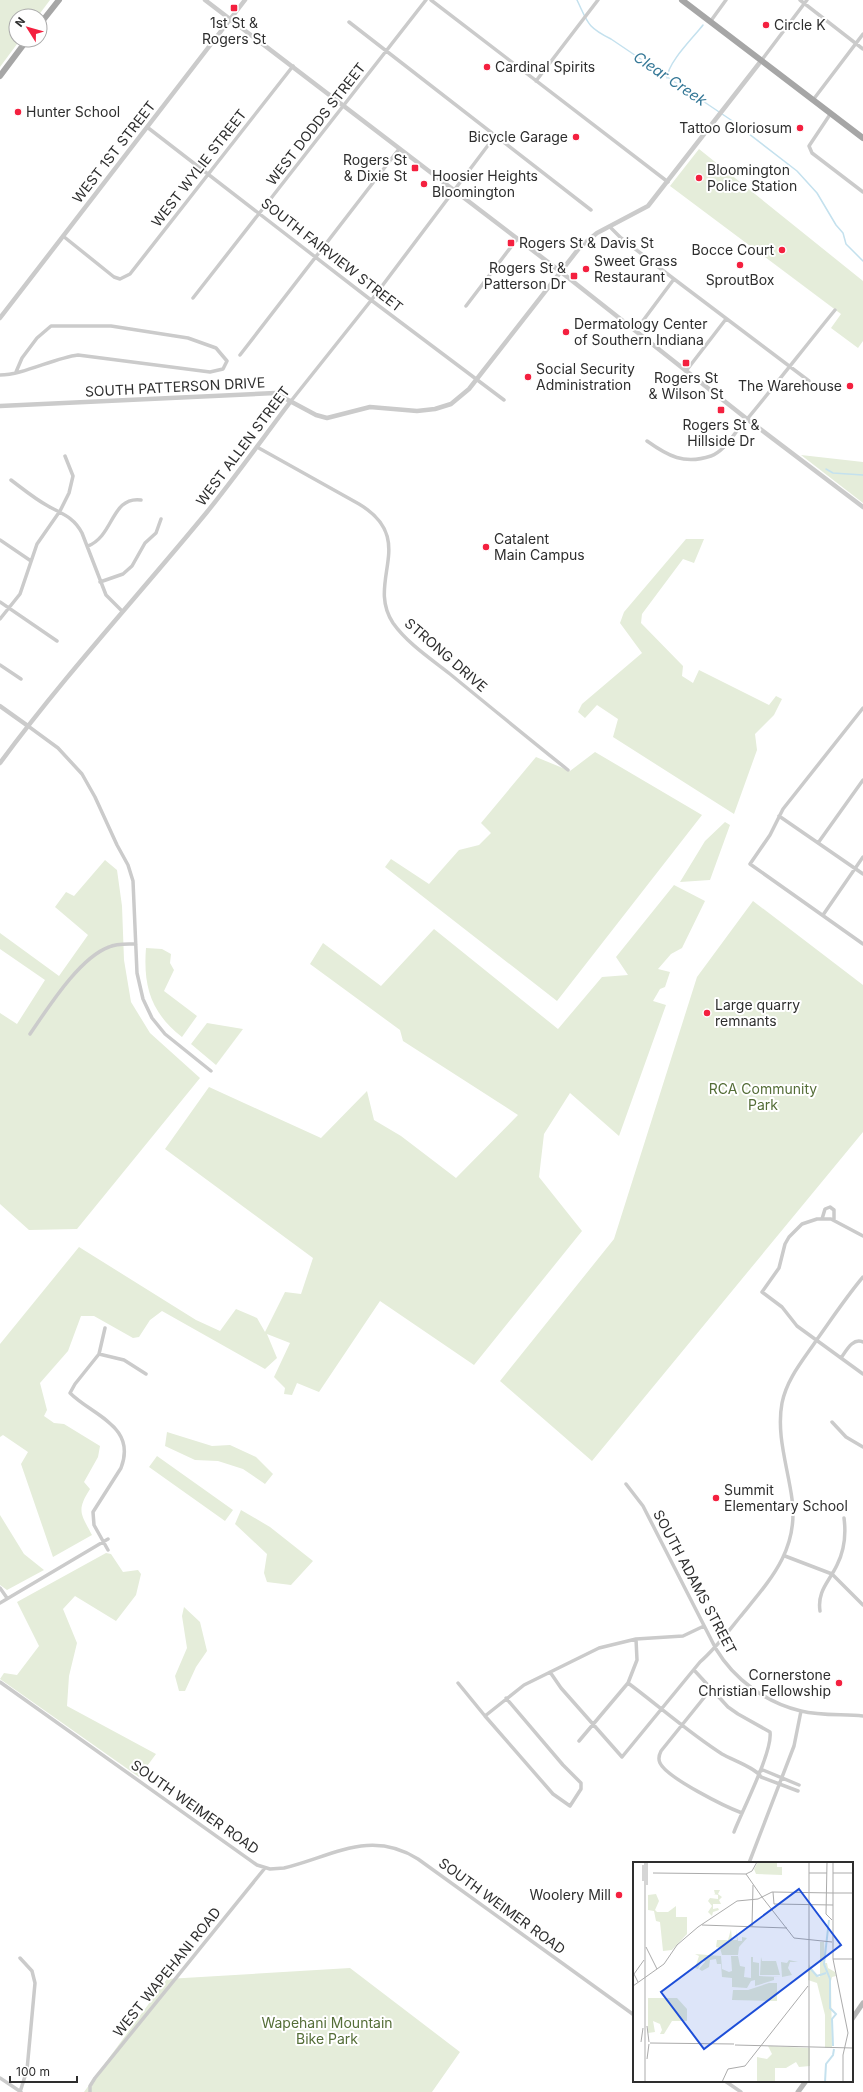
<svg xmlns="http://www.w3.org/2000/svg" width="863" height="2092" viewBox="0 0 863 2092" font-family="Inter,sans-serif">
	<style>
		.green { fill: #e5edda }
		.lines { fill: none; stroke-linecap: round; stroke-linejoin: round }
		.stream { stroke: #c4e1ee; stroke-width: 1.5 }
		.minor { stroke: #cbcbcb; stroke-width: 3.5 }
		.tertiary { stroke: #cbcbcb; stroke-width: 4.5 }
		.secondary { stroke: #b8b8b8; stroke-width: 5 }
		.primary { stroke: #a6a6a6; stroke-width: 6 }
		.poi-dot { fill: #f4203f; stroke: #fff; stroke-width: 1.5 }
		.labels { text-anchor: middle; stroke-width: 4; stroke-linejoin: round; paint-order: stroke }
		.poi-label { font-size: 14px; fill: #2e2e2e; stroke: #fff; text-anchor: start }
		.street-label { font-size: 14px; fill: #2e2e2e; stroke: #fff }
		.park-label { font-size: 14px; fill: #546d37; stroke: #fff }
		.water-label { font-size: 15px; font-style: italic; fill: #357897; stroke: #fff }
		.inset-river { fill: none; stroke: #c4e1ee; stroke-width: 2 }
		.inset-road { fill: none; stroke: #ababab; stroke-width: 1 }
		.view { fill: #1d4ed8; fill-opacity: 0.15; stroke: #1d4ed8; stroke-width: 2 }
		.inset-edge { fill: none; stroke: #2e2e2e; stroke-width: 2 }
	</style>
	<rect width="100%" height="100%" fill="#fff"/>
	<path class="green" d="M0,0H50L38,16H16V40H20L0,67Z
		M699,149L863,281V341L858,348L831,328L841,314L670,186Z
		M801,455L863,462V503Z
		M686,539H704L694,563L683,559L642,614L641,623L683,666L682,676L693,683L699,670L769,705L776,696L782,699L774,715L755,734L757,750L734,814L613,737L618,719L597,705L585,718L578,712L582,704L642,653L620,623L624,612Z
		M595,752L702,815L557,1001L385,867L391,859L429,884L459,850L479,845L491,833L481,823L536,757L570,771Z
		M725,822L730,825L710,880L680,882L705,841Z
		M105,860L117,870L122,906L124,960L131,1002L150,1033L200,1078L77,1229L29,1230L0,1204V1013L17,1024L45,980L0,949V933L59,976L88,935L55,907L66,892L74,896Z
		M674,885L705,901L682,948L671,954L658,969L670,972L665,987L660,989L653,1001L666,1005L619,1136L570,1093L544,1134L539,1177L582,1231L474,1365L380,1301L319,1392L297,1383L292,1395L284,1394L285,1388L274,1377L290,1343L267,1334L277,1358L265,1369L162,1311L150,1320L139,1337L133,1338L94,1316H81L68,1351L40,1383L47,1410L44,1416L54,1423L64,1424L100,1446L98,1457L84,1482L90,1489C76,1511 81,1514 92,1535L53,1557L21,1464L28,1452L3,1435L0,1437V1344L79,1247L196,1320L220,1331L236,1309L257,1318L265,1332L285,1292L301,1294L313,1258L165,1149L209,1087L321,1138L367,1091L374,1120L401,1136L456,1178L518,1115L403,1041L400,1030L310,964L323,943L381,986L434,929L558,1029L602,977L628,975L616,957Z
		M753,901L863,985V1132L592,1461L500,1381L614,1239L697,977Z
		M146,948L162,949L171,954L170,963L174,970L164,991L197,1016L182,1037C151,1013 143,986 146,948Z
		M207,1023L243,1029L216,1065L191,1044Z
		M167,1432L212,1446L230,1445L256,1457L273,1474L265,1484L243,1469L218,1461L195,1460L165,1446Z
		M157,1456L233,1510L225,1521L149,1467Z
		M241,1510L270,1527L313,1561L291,1585L267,1582L264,1573L267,1554L235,1524Z
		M0,1515L24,1554L44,1570L7,1590L0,1585Z
		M106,1553L111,1554L123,1572L138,1570L141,1574L136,1595L116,1621L75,1596L63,1609L77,1643L69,1676L67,1706L156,1754L139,1777L0,1679L4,1673L17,1675L39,1646L17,1602Z
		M184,1607L200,1622L207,1651L196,1667L185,1691H179L175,1676L187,1648L182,1616Z
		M350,1968L460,2052L432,2092H84L167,1979Z"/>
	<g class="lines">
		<path class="stream" d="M577,0C588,23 587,27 611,39L731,120L797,171L817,193L836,225L843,233L846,244L863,261
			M667,78C668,62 693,38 703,25
			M826,469L833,473L863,475"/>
		<path class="minor" d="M431,0L668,182
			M800,0L863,49
			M349,22L591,210
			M710,22L726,0
			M761,61L807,0
			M536,81L598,0
			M813,100L863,34
			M831,113L809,146L812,153L863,192
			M147,127L371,300L504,400
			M610,227L621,238L674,279L809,381
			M63,236L114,277L120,279L130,274L293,66
			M193,298L426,0
			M466,306L517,239
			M636,330L674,279
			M240,355L399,149
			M686,371L726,319
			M0,375C23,375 54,358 78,355L210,372L223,369L227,361L216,348L188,338L111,326H51L37,338L22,358L16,372
			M291,401L373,298L495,136
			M647,441C668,456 684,465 711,456C725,451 733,434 743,424C774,387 804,348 835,310
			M257,447L359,504C419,540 365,581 393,623C407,643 431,659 450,674C489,706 528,738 568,770
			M11,480C23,489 35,499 48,506C62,514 74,517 82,533L106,595L122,611
			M0,540L31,561
			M88,546C114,536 111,496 141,500
			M100,582L123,574L132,566L145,543L156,533L161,519
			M0,602L57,641
			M0,619L20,594L37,544L60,511L69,493L73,476L65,456
			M0,665L21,679
			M863,708L783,809L770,835L750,864L863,944
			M28,726L58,748L82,774L95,797L117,845L128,865L133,881L137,973L143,999L152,1018L165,1034L211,1071
			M779,816L863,874
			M818,843L863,780
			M823,915L863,857
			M30,1034C48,1008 79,958 109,947C117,943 128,944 136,944
			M822,1219L825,1209L830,1207L834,1210V1220
			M863,1236L831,1219H817L802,1224L789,1237L785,1244L779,1268L762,1292L782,1307L797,1326L863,1374
			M105,1328L99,1354L75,1384L70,1393C93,1416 137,1426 121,1468L93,1512L94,1525L108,1550
			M99,1354L124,1360L146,1374
			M841,1358C846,1351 853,1337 863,1342
			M832,1422L846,1437L863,1447
			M626,1484L643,1506L716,1649C734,1679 766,1703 801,1711C821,1716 843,1714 863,1716
			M785,1556L832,1574L863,1605
			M0,1588L7,1598
			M0,1603L108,1539
			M820,1611C817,1591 829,1582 837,1565C844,1551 846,1533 844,1518
			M694,1670L728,1707L738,1714L770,1732C773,1751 742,1811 734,1832
			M550,1672L561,1688L622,1757L700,1662C716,1648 727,1633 740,1617C770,1580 799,1550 792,1499C788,1468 776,1435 782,1403C787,1378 804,1359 818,1338C833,1317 847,1296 863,1277
			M0,1682L257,1865L270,1869L284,1868C333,1856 370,1829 418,1859L634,2015
			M458,1683L485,1716
			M628,1683C659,1706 689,1733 722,1754C732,1760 756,1768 761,1777L798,1791
			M711,1689L661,1751C659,1755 658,1759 660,1763C667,1778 726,1807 742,1813
			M506,1698L563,1765L581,1783V1789L570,1806L553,1794L485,1716L524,1685L599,1648L636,1639L683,1636L704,1626
			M579,1741L628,1683L637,1660L636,1639
			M759,1772L763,1770L799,1785
			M749,1863L794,1746L801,1711
			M20,1958L32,1971L35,1983L27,2070L20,2092
			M0,2078L21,2092
			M725,2081L741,2092
			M90,2092V2086L95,2078L265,1868"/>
		<path class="tertiary" d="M205,0L561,272L747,419L863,507
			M0,318L245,0
			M0,406L275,393L316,415L327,418L370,407L417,411L435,409L451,404L469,389L580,247L597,233L648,206L761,61
			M0,706L28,726
			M0,763C64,676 138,596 207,512C236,476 263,438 291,401"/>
		<path class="secondary" d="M852,2019L863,2003
			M798,2092L806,2081"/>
		<path class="primary" d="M682,0L863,138
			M40,24L59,0
			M0,76L27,40"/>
	</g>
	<g class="poi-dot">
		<rect x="230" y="4" width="8" height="8" rx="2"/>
		<circle cx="766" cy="25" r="4"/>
		<circle cx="487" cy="67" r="4"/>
		<circle cx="18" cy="112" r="4"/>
		<circle cx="800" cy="128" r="4"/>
		<circle cx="576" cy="137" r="4"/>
		<rect x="411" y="164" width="8" height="8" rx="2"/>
		<circle cx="699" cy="178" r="4"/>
		<circle cx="424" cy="184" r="4"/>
		<rect x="507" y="239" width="8" height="8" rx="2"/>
		<circle cx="782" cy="250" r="4"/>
		<circle cx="740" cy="265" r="4"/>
		<circle cx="586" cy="269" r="4"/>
		<rect x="570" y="272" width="8" height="8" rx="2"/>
		<circle cx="566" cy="332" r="4"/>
		<rect x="682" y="359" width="8" height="8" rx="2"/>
		<circle cx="528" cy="377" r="4"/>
		<circle cx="850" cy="386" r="4"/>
		<rect x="717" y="406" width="8" height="8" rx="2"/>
		<circle cx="486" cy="547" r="4"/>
		<circle cx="707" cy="1013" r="4"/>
		<circle cx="716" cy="1498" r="4"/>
		<circle cx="839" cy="1683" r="4"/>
		<circle cx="619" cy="1895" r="4"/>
	</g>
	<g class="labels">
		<g class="poi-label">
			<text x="234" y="28" text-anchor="middle">1st St &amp;<tspan x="234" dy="16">Rogers St</tspan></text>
			<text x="774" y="30">Circle K</text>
			<text x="495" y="72">Cardinal Spirits</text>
			<text x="26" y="117">Hunter School</text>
			<text x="792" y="133" text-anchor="end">Tattoo Gloriosum</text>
			<text x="568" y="142" text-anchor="end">Bicycle Garage</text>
			<text x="407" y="165" text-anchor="end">Rogers St<tspan x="407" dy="16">&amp; Dixie St</tspan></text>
			<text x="707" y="175">Bloomington<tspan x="707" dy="16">Police Station</tspan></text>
			<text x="432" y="181">Hoosier Heights<tspan x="432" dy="16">Bloomington</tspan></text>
			<text x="519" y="248">Rogers St &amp; Davis St</text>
			<text x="774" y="255" text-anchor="end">Bocce Court</text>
			<text x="594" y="266">Sweet Grass<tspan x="594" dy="16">Restaurant</tspan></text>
			<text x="566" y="273" text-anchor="end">Rogers St &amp;<tspan x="566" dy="16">Patterson Dr</tspan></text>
			<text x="740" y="285" text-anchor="middle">SproutBox</text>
			<text x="574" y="329">Dermatology Center<tspan x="574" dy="16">of Southern Indiana</tspan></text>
			<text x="536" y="374">Social Security<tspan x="536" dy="16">Administration</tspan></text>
			<text x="686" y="383" text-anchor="middle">Rogers St<tspan x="686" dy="16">&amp; Wilson St</tspan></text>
			<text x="842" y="391" text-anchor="end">The Warehouse</text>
			<text x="721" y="430" text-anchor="middle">Rogers St &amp;<tspan x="721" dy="16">Hillside Dr</tspan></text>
			<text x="494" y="544">Catalent<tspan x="494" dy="16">Main Campus</tspan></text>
			<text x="715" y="1010">Large quarry<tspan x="715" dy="16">remnants</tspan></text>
			<text x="724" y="1495">Summit<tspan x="724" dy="16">Elementary School</tspan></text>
			<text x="831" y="1680" text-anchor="end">Cornerstone<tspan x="831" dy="16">Christian Fellowship</tspan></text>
			<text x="611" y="1900" text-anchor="end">Woolery Mill</text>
		</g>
		<g class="street-label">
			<text transform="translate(316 124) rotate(-52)" y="5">WEST DODDS STREET</text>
			<text transform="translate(114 152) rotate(-52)" y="5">WEST 1ST STREET</text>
			<text transform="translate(199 168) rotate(-52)" y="5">WEST WYLIE STREET</text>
			<text transform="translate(332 255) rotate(38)" y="5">SOUTH FAIRVIEW STREET</text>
			<text transform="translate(175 387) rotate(-3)" y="5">SOUTH PATTERSON DRIVE</text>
			<text transform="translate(243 446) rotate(-53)" y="5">WEST ALLEN STREET</text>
			<text transform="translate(446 655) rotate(41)" y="5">STRONG DRIVE</text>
			<text transform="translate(695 1582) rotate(62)" y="5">SOUTH ADAMS STREET</text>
			<text transform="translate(195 1807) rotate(35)" y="5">SOUTH WEIMER ROAD</text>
			<text transform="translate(502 1906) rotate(36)" y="5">SOUTH WEIMER ROAD</text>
			<text transform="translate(167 1972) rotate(-51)" y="5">WEST WAPEHANI ROAD</text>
		</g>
		<g class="park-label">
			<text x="763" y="1094">RCA Community<tspan x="763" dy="16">Park</tspan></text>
			<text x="327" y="2028">Wapehani Mountain<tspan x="327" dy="16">Bike Park</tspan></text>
		</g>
		<g class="water-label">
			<text transform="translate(670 79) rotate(34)" y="5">Clear Creek</text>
		</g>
	</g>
	<g transform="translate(633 1862)">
		<rect width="220" height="220" fill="#fff"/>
		<path d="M125,0H144V5H149V13L123,12L121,7ZM81,28H87L85,32L89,35L86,38L88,42H80V47L85,46L86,48L80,50L79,54L75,50L79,44L75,39L77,36L85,37V33L80,32H82ZM23,32L26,39L22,48L24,50H35L43,44V55H54V72L39,88L30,89L27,60L23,59L21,49L15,48V33ZM98,67L99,78H104L103,67L105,79H109V75L114,76L106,85L105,93H89L87,86L83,85L84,78H95ZM187,80H191L192,101H194L195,106L202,110L203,114L199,115L198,119L199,186H192V153L184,121L175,118L176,102L184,115H187ZM62,92L88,94L89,107L96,110L99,109L98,94H105L107,104L112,105L111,115L118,116V95H120V100L126,101V114L148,115H141V118L122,124V118L118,119L114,126L99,125V116L89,115L88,102H84L83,97L77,98L76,105L69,109L66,107L72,100L70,97L65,107L62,106L66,94ZM128,95L129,99H143L147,113H127ZM156,98L165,100H157L155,106L159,113L149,115L148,100L154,101ZM136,121H144V139L99,138L100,128H115ZM15,136H44L54,147V159H39L31,172H27L29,168L27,162L20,159L22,170L15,171ZM135,184L177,186V204L166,205L163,200L153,206H142V220H124V195L134,197L139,192Z" fill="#e5edda"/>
		<path class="inset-river" d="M196,58L191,102L197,117V146L203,152L199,157L200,184M177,106L184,114L193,111M192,220L193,202L200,193L201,187"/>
		<path class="inset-road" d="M12,0V220M176,0V220M194,0L193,52L199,58M200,0V97L215,171L210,193V220M20,11L113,12L119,9L124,0M176,11H194M200,11H220M113,12L129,35M10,19V3M14,23V0M140,30L141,42L200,43M200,31H220M129,35L161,76L199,80M69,63L154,66M119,64L120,23M13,85L24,107M200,97H220M5,120L1,112L11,98M0,124L31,102L44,83L65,65L104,39L125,37L139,30L200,31M14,164L16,180M8,180L10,166M17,181L101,182M102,183L220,186M14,197L16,182M89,220L95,207L112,204L175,124"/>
		<path class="view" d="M166,27L208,83L71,187L28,130Z"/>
		<rect width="220" height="220" class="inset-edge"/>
	</g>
	<g transform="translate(28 28) rotate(307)"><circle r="19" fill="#ffffff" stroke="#ababab"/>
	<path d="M0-3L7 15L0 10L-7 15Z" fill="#f4203f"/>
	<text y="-6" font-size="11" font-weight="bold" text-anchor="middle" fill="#2e2e2e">N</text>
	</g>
	<path d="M10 2076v6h67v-6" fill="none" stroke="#2e2e2e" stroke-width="2"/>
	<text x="16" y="2076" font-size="12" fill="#2e2e2e" stroke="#ffffff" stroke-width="3" paint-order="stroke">100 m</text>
</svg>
